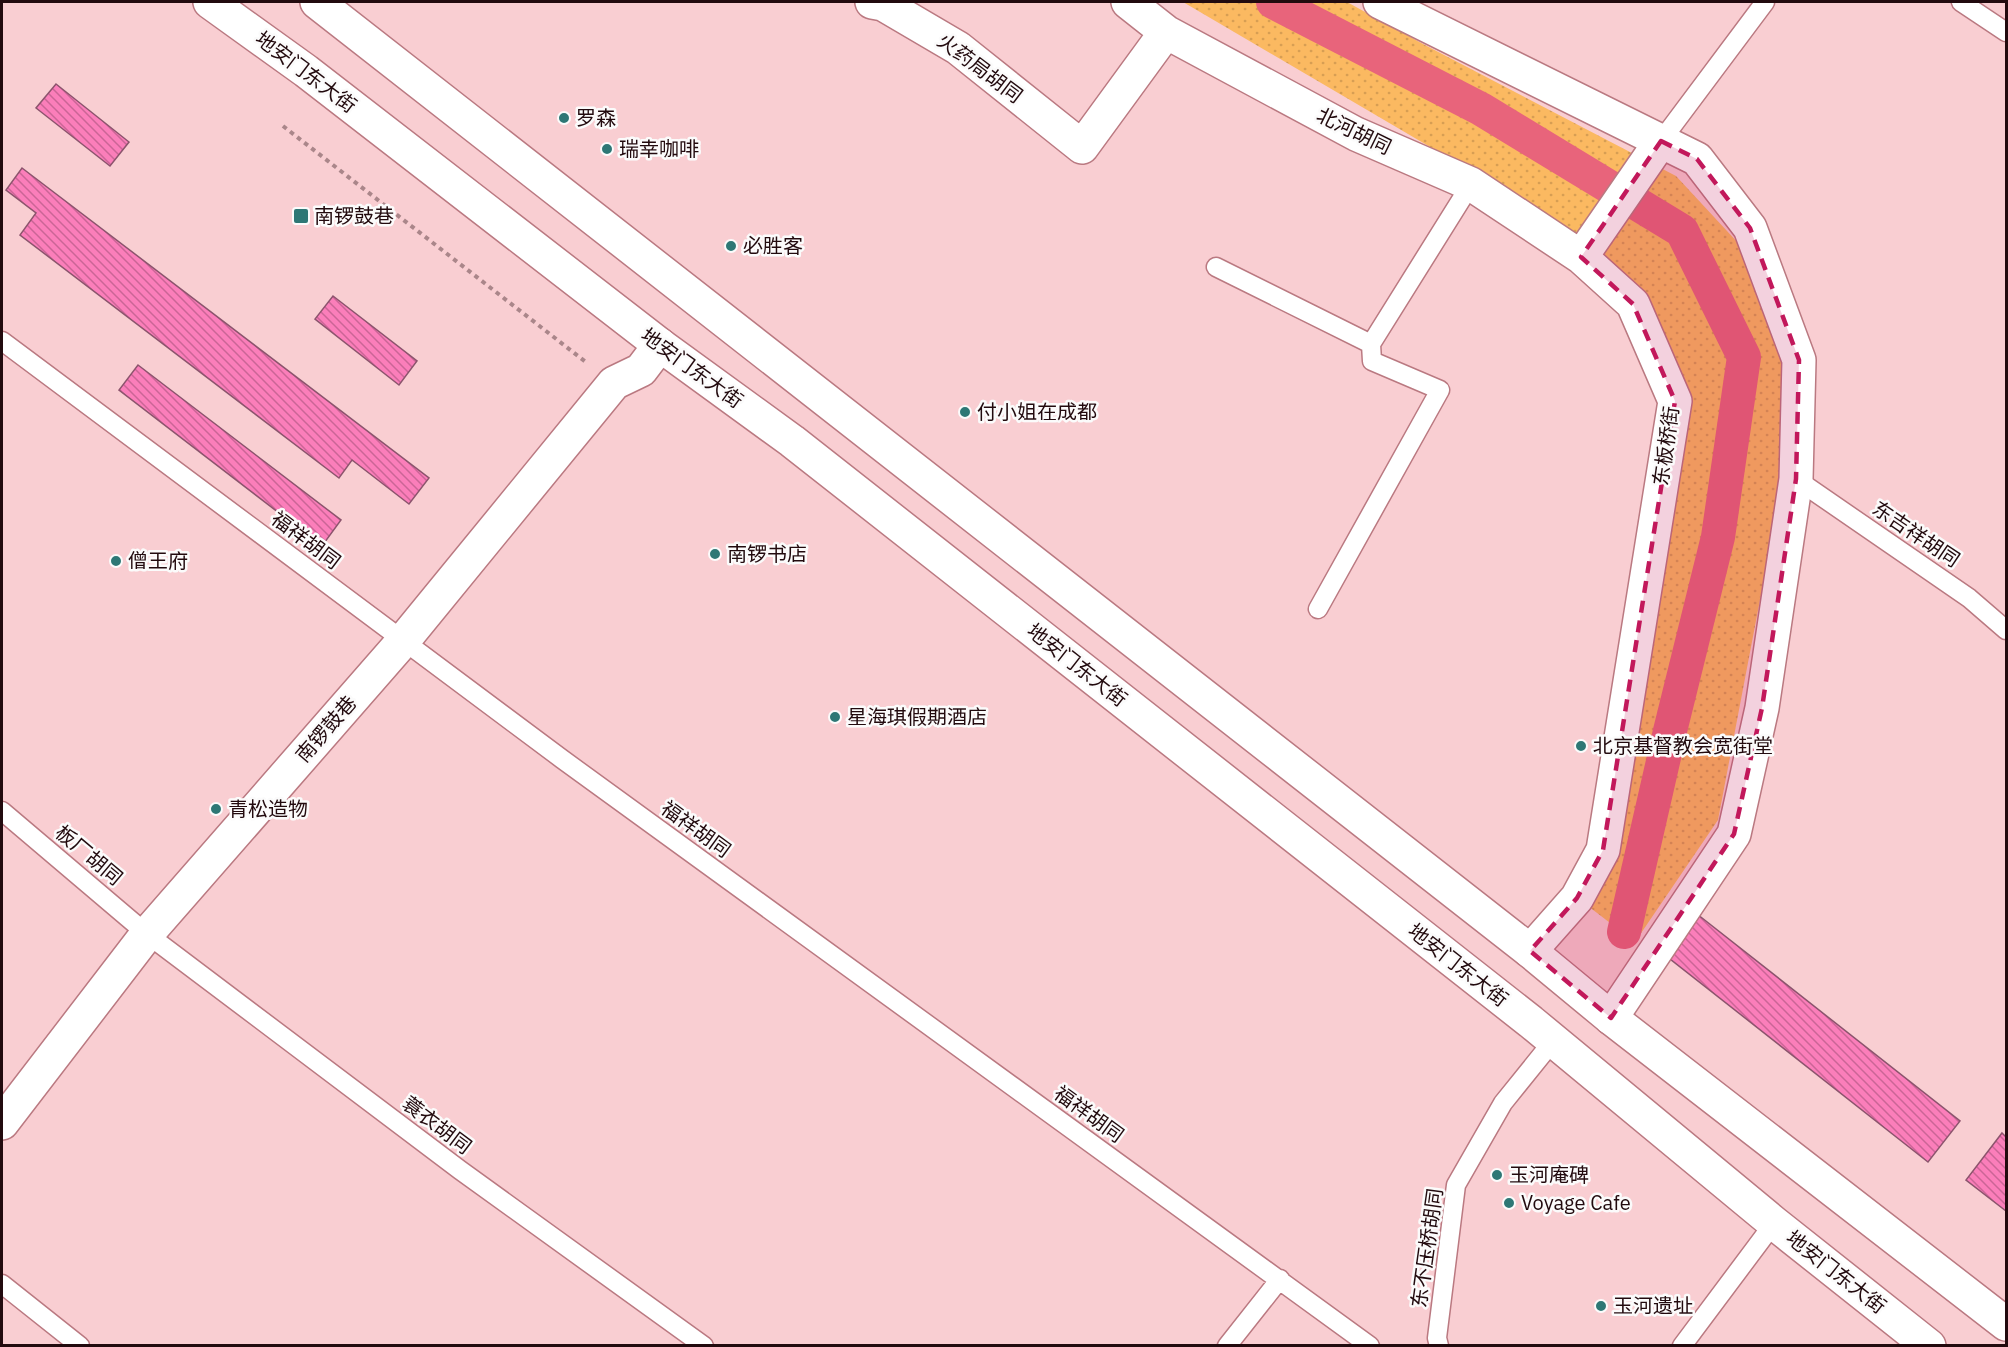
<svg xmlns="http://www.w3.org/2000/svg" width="2008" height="1347" viewBox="0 0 2008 1347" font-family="'IBM Plex Sans','Noto Sans SC',sans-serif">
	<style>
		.park { fill: url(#park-dots) }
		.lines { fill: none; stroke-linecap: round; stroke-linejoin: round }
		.canal { stroke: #e8647b; stroke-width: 34 }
		.building { fill: url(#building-back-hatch); stroke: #8c546d; stroke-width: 1.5 }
		.lane-casing { stroke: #ba7981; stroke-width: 21 }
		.street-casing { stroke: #ba7981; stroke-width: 36 }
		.primary-casing { stroke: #ba7981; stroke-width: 36 }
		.path { stroke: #aa868a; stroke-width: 4; stroke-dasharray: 4.5 4.5; stroke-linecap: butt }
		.lane { stroke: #fff; stroke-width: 18 }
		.street { stroke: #fff; stroke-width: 33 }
		.primary { stroke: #fff; stroke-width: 33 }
		.marked { fill: #c2185b; fill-opacity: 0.2; stroke: #c2185b; stroke-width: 4.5; stroke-dasharray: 12 8; stroke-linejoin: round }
		.poi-dot { fill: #2e7775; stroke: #fbfbfb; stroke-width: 2 }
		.labels { text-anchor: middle; stroke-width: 5; stroke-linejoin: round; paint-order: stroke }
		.street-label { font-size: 20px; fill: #220a0e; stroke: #fbfbfb }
		.poi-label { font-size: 20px; fill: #220a0e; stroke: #fbfbfb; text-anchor: start }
	</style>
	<defs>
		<pattern id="park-dots" width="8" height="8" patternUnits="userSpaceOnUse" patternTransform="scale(1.5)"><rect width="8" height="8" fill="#fbb961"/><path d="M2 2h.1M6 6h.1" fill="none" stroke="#d79e53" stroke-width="1.8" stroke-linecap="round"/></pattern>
		<pattern id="building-back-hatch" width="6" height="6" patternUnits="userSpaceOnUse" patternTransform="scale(1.5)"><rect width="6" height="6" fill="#fb7eba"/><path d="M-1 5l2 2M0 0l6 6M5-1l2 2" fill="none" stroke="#cb6596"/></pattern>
	</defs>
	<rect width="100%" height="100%" fill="#f9ced2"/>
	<path class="park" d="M1183,2H1347L1423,44L1676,176L1740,245L1790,339L1792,432L1718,820L1635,942L1584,903L1676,369L1636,283L1551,218Z"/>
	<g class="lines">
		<path class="canal" d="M1273,2L1481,109L1682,231L1744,357L1718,537L1670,731L1624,932"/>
	</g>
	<path class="building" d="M56,84L129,142L110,166L36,108Z
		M22,168L429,478L409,504L352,460L339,478L20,235L36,213L6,190Z
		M333,296L417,361L399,385L315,319Z
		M138,365L341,520L322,546L119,390Z
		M1697,914L1960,1121L1928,1162L1665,955Z
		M2002,1133L2006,1137V1211L1966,1180Z"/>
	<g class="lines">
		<g class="lane-casing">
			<path id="lane" d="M1961,2L2006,32
				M1661,141L1765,2
				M1216,267L1371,344L1471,184
				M2,341L562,759L1370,1346
				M1796,479L1969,598L2006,630
				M1318,609L1440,390L1372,361L1371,344
				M2,811L147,934L460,1170L704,1346
				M2,1284L80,1346
				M1227,1346L1280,1279
				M1439,1346L1437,1338L1456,1185L1503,1103L1553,1041
				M1682,1346L1774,1223"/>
		</g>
		<g class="street-casing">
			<path id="street" d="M872,2L883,4L958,48L1082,147L1166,32
				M1128,2L1166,32L1356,134L1471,184L1581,257L1633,304L1675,401L1603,850L1577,898L1530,951
				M1380,2L1697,159L1750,228L1799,360L1796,479L1762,708L1734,834L1611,1018
				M1581,257L1661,141
				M2,1123L147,934L403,641L614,383L641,370L660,345"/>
		</g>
		<g class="primary-casing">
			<path id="primary" d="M210,2L306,71L660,345L792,441L1531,1022L1774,1223L1929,1346
				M317,2L1530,951L1611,1018L2006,1324"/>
		</g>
		<path class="path" d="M283,126L587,363"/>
		<use href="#lane" class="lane"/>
		<use href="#street" class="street"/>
		<use href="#primary" class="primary"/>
	</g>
	<path class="marked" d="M1661,141L1697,159L1750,228L1799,360L1796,479L1762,708L1734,834L1611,1018L1530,951L1577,898L1603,850L1675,401L1633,304L1581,257Z"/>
	<g class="poi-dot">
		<circle cx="564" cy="118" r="6"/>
		<circle cx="607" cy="149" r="6"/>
		<rect x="293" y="208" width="16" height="16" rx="3"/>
		<circle cx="731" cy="246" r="6"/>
		<circle cx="965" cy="412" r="6"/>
		<circle cx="715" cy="554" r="6"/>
		<circle cx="116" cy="561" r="6"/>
		<circle cx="835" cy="717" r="6"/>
		<circle cx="1581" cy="746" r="6"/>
		<circle cx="216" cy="809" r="6"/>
		<circle cx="1497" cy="1175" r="6"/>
		<circle cx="1509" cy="1203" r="6"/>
		<circle cx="1601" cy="1306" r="6"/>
	</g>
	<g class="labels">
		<g class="street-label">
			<text transform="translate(980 68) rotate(37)" y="7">火药局胡同</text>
			<text transform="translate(306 72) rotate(37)" y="7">地安门东大街</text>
			<text transform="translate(1354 131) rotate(26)" y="7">北河胡同</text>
			<text transform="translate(692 368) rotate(36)" y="7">地安门东大街</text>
			<text transform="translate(1666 446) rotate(-82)" y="7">东板桥街</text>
			<text transform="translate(1916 534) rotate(34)" y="7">东吉祥胡同</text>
			<text transform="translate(306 540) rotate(37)" y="7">福祥胡同</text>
			<text transform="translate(1077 665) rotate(38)" y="7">地安门东大街</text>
			<text transform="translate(326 729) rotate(-49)" y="7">南锣鼓巷</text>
			<text transform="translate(696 829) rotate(36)" y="7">福祥胡同</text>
			<text transform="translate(89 855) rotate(40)" y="7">板厂胡同</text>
			<text transform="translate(1458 965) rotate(38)" y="7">地安门东大街</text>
			<text transform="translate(1089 1114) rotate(36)" y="7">福祥胡同</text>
			<text transform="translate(437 1125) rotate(37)" y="7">蓑衣胡同</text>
			<text transform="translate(1427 1248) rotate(-82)" y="7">东不压桥胡同</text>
			<text transform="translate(1836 1272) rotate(38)" y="7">地安门东大街</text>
		</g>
		<g class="poi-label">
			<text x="576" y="125">罗森</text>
			<text x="619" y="156">瑞幸咖啡</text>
			<text x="314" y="223">南锣鼓巷</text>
			<text x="743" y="253">必胜客</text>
			<text x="977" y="419">付小姐在成都</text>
			<text x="727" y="561">南锣书店</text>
			<text x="128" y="568">僧王府</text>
			<text x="847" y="724">星海琪假期酒店</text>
			<text x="1593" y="753">北京基督教会宽街堂</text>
			<text x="228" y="816">青松造物</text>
			<text x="1509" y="1182">玉河庵碑</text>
			<text x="1521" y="1210">Voyage Cafe</text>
			<text x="1613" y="1313">玉河遗址</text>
		</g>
	</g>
	<rect width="2008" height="1347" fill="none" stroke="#220a0e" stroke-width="6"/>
</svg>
